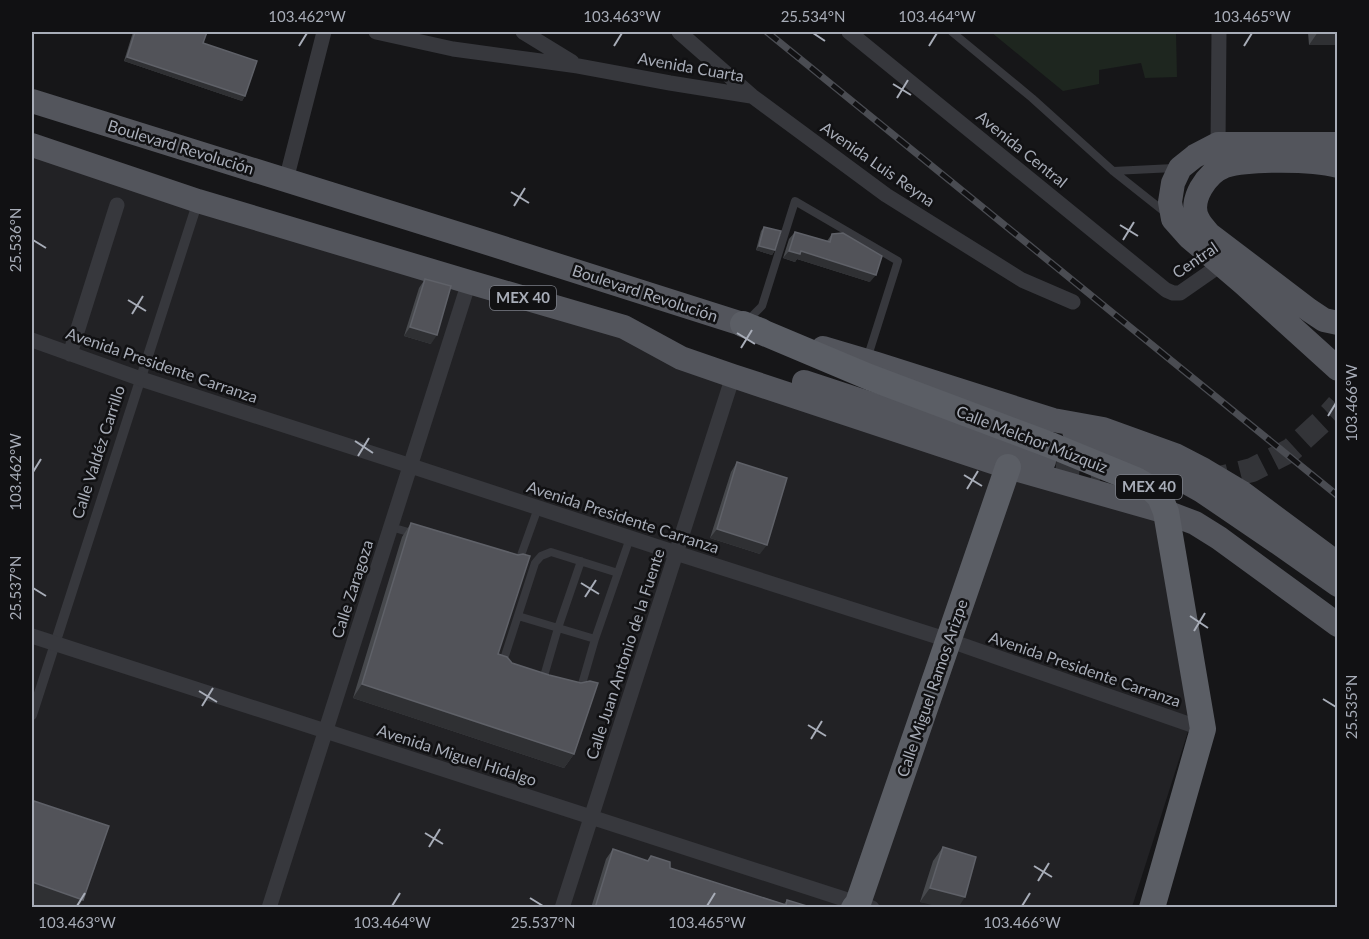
<svg xmlns="http://www.w3.org/2000/svg" width="1369" height="939" viewBox="0 0 1369 939" font-family="Lato,sans-serif">
	<style>
		.built { fill: #222225 }
		.green { fill: #1e261f }
		.lines { fill: none; stroke-linecap: round; stroke-linejoin: round }
		.primary-tunnel { stroke: #333438; stroke-width: 24; stroke-dasharray: 24 12; stroke-linecap: butt }
		.service { stroke: #37383d; stroke-width: 8 }
		.pedestrian { stroke: #37383d; stroke-width: 10 }
		.minor { stroke: #37383d; stroke-width: 15 }
		.primary { stroke: #53555c; stroke-width: 24 }
		.trunk { stroke: #5b5e65; stroke-width: 26 }
		.rail-casing { stroke: #4a4c52; stroke-width: 7 }
		.rail { stroke: #111113; stroke-width: 4.5; stroke-dasharray: 14; stroke-linecap: butt }
		.wall { fill: #47494d }
		.shaded-wall { fill: #2f3033 }
		.building { fill: #525359; stroke: #5f6168; stroke-width: 1.5 }
		.ticks { fill: none; stroke: #a8adb8; stroke-width: 2 }
		.labels { text-anchor: middle; stroke-width: 5; stroke-linejoin: round; paint-order: stroke }
		.shield { fill: #111113; stroke: #7b7e86; stroke-width: 1.5 }
		.shield-label { font-size: 15px; font-weight: bold; fill: #a8adb8 }
		.street-label { font-size: 16px; fill: #a8adb8; stroke: #111113 }
		.neatline { fill: none; stroke: #a8adb8; stroke-width: 2 }
		.ticks-label { font-size: 15px; text-anchor: middle; fill: #a8adb8 }
	</style>
	<rect width="100%" height="100%" fill="#161618"/>
	<path class="built" d="M32,139L1174,507L1192,719L1132,907H32Z"/>
	<path class="green" d="M991,32H1176L1177,77L1145,78L1141,63L1099,70V84L1063,91Z"/>
	<g class="lines">
		<path class="primary-tunnel" d="M1056,465L1101,470
			M1205,479L1220,478L1252,470L1291,450L1330,414L1338,405"/>
		<path class="service" d="M952,32L1032,98L1113,171L1166,213
			M1113,171L1174,168
			M747,321L762,306L795,201L898,261L867,359
			M391,527L415,534
			M515,560L520,558L538,508
			M518,616L595,639
			M502,665L535,563L541,556L551,552L618,573
			M542,683L558,628L581,561
			M578,690L582,684L595,639L630,538"/>
		<path class="pedestrian" d="M32,715L198,201"/>
		<path class="minor" d="M376,32L453,49L578,66L670,83L751,96
			M523,32L572,62
			M679,32L752,96L886,195L1022,280L1073,302
			M849,32L1166,290L1173,293H1180L1226,261
			M1218,144L1219,32
			M286,180L324,32
			M32,340L141,379L411,466L676,553L948,640L1203,729
			M70,354L117,205
			M32,636L872,908
			M269,908L469,282
			M562,908L733,376"/>
		<path class="primary" d="M32,101L478,240L761,330
			M1338,144H1218L1195,156L1180,168L1173,183L1170,202L1173,219L1189,237L1243,283L1338,369
			M32,145L198,201L469,282L624,327L681,358L733,376L1008,467L1166,512L1195,523L1219,538L1338,625
			M1338,166C1313,159 1249,159 1225,166C1207,172 1188,201 1198,219C1200,224 1205,229 1209,234L1309,310L1324,320L1338,323
			M823,348L877,364L1053,420L1103,429L1175,455L1204,470L1241,492L1338,564
			M804,382L1044,461
			M1074,431L1104,447L1132,456L1170,473L1202,491L1274,540L1338,585"/>
		<path class="trunk" d="M743,324L869,377L1053,446L1136,480L1153,490L1160,497L1166,512L1203,729L1152,908
			M854,908L858,903L1008,467"/>
		<g class="rail-casing">
			<path id="rail" d="M767,32L1338,496"/>
		</g>
		<use href="#rail" class="rail"/>
	</g>
	<path class="wall" d="M133,32H207L203,43L245,96L242,101L124,61Z
		M1308,32H1338V45H1309Z
		M764,227L775,250L772,255L756,250L761,231Z
		M795,232L827,241L832,234L870,282L797,259L795,262L783,258L789,239Z
		M425,279L431,344L404,336L419,288Z
		M737,462L760,554L710,538L731,472Z
		M411,523L498,654L512,663L574,754L564,768L353,698L402,537Z
		M943,847L958,908L920,902L933,861Z
		M613,849L648,861L651,856L670,868L784,904L787,900L807,908H591L606,859Z"/>
	<path class="shaded-wall" d="M1318,32H1338V45H1309Z
		M127,57L245,96L242,101L124,61Z
		M759,246L775,250L772,255L756,250Z
		M789,251H801L876,275L870,282L797,259L795,262L783,258Z
		M410,327L437,335L431,344L404,336Z
		M717,529L767,545L760,554L710,538Z
		M362,684L574,754L564,768L353,698Z
		M32,882L83,900L78,908H42L32,904Z
		M930,888L965,897L958,908H943L920,902Z"/>
	<path class="building" d="M135,32H207L203,43L257,61L245,96L127,57Z
		M764,227L781,231L775,250L759,246Z
		M795,232L830,242L832,234L843,233L882,256L876,275L801,251L800,254L789,251Z
		M425,279L451,286L437,335L410,327Z
		M737,462L787,478L767,545L717,529Z
		M411,523L518,555L523,554L530,556L498,654L507,657L512,663L549,675L581,683L590,681L598,683L574,754L362,684Z
		M34,801L109,826L83,900L32,882V807Z
		M943,847L976,857L965,897L930,888Z
		M613,849L648,861L651,856L670,862V868L786,905L787,900L807,906V908H595Z"/>
	<path class="ticks" d="M813,33L825,41M299,46L307,33M614,46L622,33M929,46L937,33M1244,46L1252,33M893,84L911,95M897,98L908,80M511,192L529,203M514,206L525,188M1120,225L1138,236M33,240L46,248M1123,240L1134,222M128,300L146,311M132,314L143,296M737,333L755,344M741,348L752,330M1328,416L1336,403M355,441L373,453M358,456L369,438M33,472L41,459M964,475L982,486M967,489L978,471M581,583L599,594M33,588L46,596M585,597L596,580M1190,616L1208,628M1194,631L1205,613M199,691L217,702M1323,699L1336,707M202,706L213,688M808,725L826,736M811,739L822,721M425,833L443,844M429,847L440,829M1034,866L1052,877M1038,881L1049,863M530,898L543,906M77,906L85,893M392,906L400,893M707,906L715,893M1022,906L1030,893"/>
	<g class="labels">
		<g class="shield">
			<rect x="490" y="286" width="66" height="24" rx="4.5"/>
			<rect x="1116" y="475" width="66" height="24" rx="4.5"/>
		</g>
		<g class="shield-label">
			<text x="523" y="303">MEX 40</text>
			<text x="1149" y="492">MEX 40</text>
		</g>
		<g class="street-label">
			<text transform="translate(691 67) rotate(10)" y="6">Avenida Cuarta</text>
			<text transform="translate(181 147) rotate(17)" y="6">Boulevard Revolución</text>
			<text transform="translate(1022 149) rotate(39)" y="6">Avenida Central</text>
			<text transform="translate(878 164) rotate(35)" y="6">Avenida Luis Reyna</text>
			<text transform="translate(1195 260) rotate(-34)" y="6">Central</text>
			<text transform="translate(645 293) rotate(18)" y="6">Boulevard Revolución</text>
			<text transform="translate(162 365) rotate(19)" y="6">Avenida Presidente Carranza</text>
			<text transform="translate(1032 439) rotate(21)" y="6">Calle Melchor Múzquiz</text>
			<text transform="translate(98 452) rotate(-72)" y="6">Calle Valdéz Carrillo</text>
			<text transform="translate(623 517) rotate(18)" y="6">Avenida Presidente Carranza</text>
			<text transform="translate(352 589) rotate(-72)" y="6">Calle Zaragoza</text>
			<text transform="translate(625 654) rotate(-72)" y="6">Calle Juan Antonio de la Fuente</text>
			<text transform="translate(1085 669) rotate(19)" y="6">Avenida Presidente Carranza</text>
			<text transform="translate(932 688) rotate(-71)" y="6">Calle Miguel Ramos Arizpe</text>
			<text transform="translate(457 755) rotate(18)" y="6">Avenida Miguel Hidalgo</text>
		</g>
	</g>
	<rect width="1369" height="939" fill="none" stroke="#111113" stroke-width="66"/>
	<rect x="33" y="33" width="1303" height="873" class="neatline"/>
	<g class="ticks-label">
		<text x="307" y="22">103.462°W</text>
		<text x="622" y="22">103.463°W</text>
		<text x="813" y="22">25.534°N</text>
		<text x="937" y="22">103.464°W</text>
		<text x="1252" y="22">103.465°W</text>
		<text transform="translate(16 240) rotate(-90)" y="5">25.536°N</text>
		<text transform="translate(1352 403) rotate(-90)" y="5">103.466°W</text>
		<text transform="translate(16 472) rotate(-90)" y="5">103.462°W</text>
		<text transform="translate(16 588) rotate(-90)" y="5">25.537°N</text>
		<text transform="translate(1352 707) rotate(-90)" y="5">25.535°N</text>
		<text x="77" y="928">103.463°W</text>
		<text x="392" y="928">103.464°W</text>
		<text x="543" y="928">25.537°N</text>
		<text x="707" y="928">103.465°W</text>
		<text x="1022" y="928">103.466°W</text>
	</g>
</svg>
